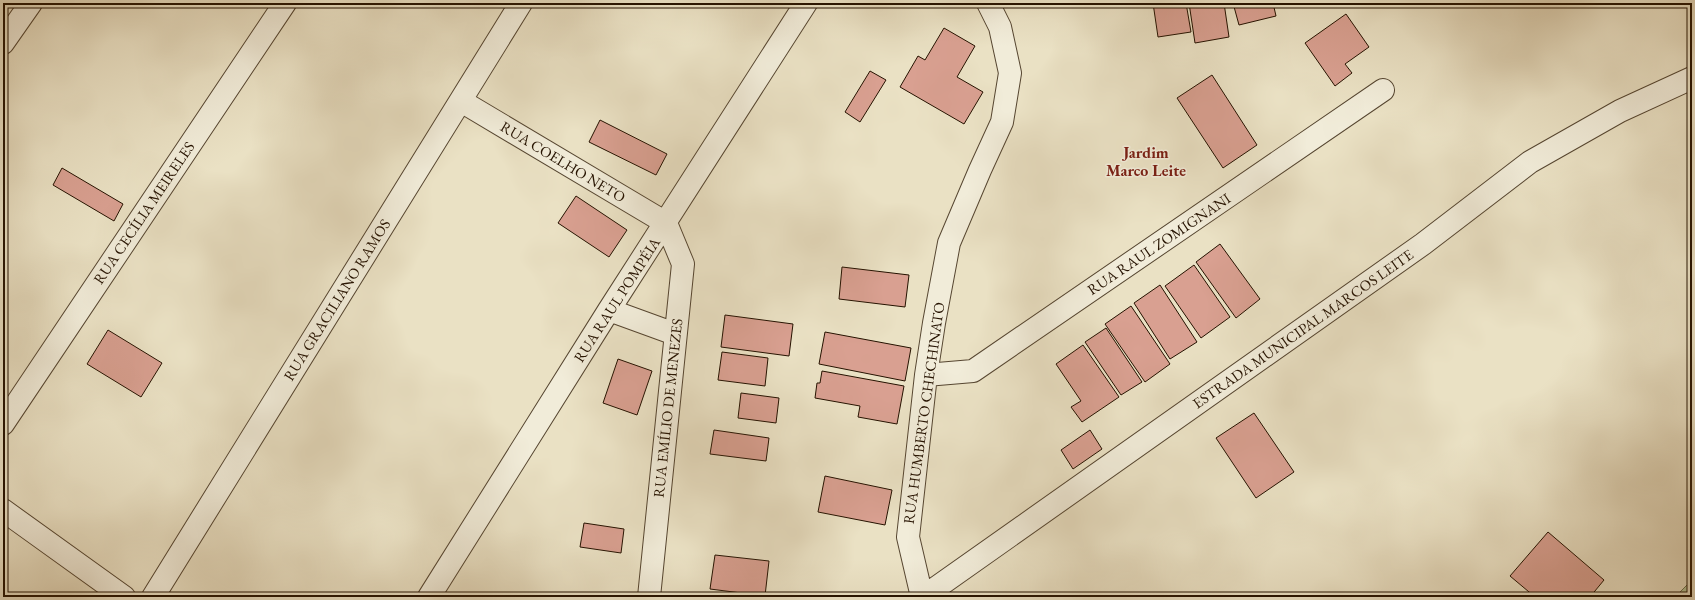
<svg xmlns="http://www.w3.org/2000/svg" width="1695" height="600" viewBox="0 0 1695 600" font-family="'EB Garamond',serif">
	<style>
		.green { fill: #b4c396; stroke: #6c6a4b }
		.building { fill: #d9a091; stroke: #251200 }
		.lines { fill: none; stroke-linecap: round; stroke-linejoin: round }
		.minor-casing { stroke: #564631; stroke-width: 24 }
		.minor { stroke: #f1ecd9; stroke-width: 22 }
		.labels { text-anchor: middle; stroke-width: 3; stroke-linejoin: round; paint-order: stroke }
		.street-label { font-size: 15px; fill: #251200; stroke: #f1ecd9 }
		.neighbourhood-label { font-size: 16px; font-weight: bold; fill: #7a1f14; stroke: #f1ecd9 }
	</style>
	<rect width="100%" height="100%" fill="#eae1c4"/>
	<filter id="stains"><feTurbulence type="fractalNoise" baseFrequency=".005" numOctaves="4"/><feColorMatrix values="0 0 0 0 .2 0 0 0 0 .09 0 0 0 0 .02 0 0 0 .5 -.17"/></filter>
	<radialGradient id="worn" r=".72"><stop offset=".6" stop-color="#630" stop-opacity="0"/><stop offset="1" stop-color="#630" stop-opacity=".3"/></radialGradient>
	<path class="green" d="M1692,582V597H1675L1688,584Z"/>
	<path class="building" d="M1153,3H1186L1191,32L1158,37Z
		M1189,3H1224L1229,37L1195,43Z
		M1233,3H1273L1276,16L1239,25Z
		M1346,14L1369,47L1345,64L1352,73L1335,86L1305,43Z
		M944,28L975,46L957,77L983,92L964,124L900,87L918,56L925,60Z
		M870,71L886,80L860,122L845,112Z
		M1212,75L1257,145L1223,168L1177,98Z
		M600,120L667,154L656,175L589,142Z
		M62,168L123,204L114,221L53,185Z
		M576,196L627,230L609,257L558,223Z
		M1220,244L1260,299L1236,318L1196,262Z
		M1194,265L1230,317L1201,338L1165,286Z
		M842,267L909,275L905,307L839,299Z
		M1160,285L1197,342L1170,359L1134,303Z
		M1131,306L1170,364L1145,382L1105,324Z
		M725,315L793,324L789,356L721,347Z
		M1106,328L1142,382L1121,395L1085,342Z
		M108,330L162,363L141,397L87,364Z
		M825,332L911,348L905,381L819,364Z
		M1083,345L1119,397L1082,422L1071,407L1081,401L1056,364Z
		M722,352L768,358L765,386L718,380Z
		M618,359L652,371L637,415L603,403Z
		M822,371L904,386L897,424L858,417L860,406L815,398L817,383H820Z
		M741,393L779,398L776,423L738,418Z
		M1254,413L1294,472L1256,498L1216,438Z
		M714,430L769,438L766,461L710,454Z
		M1090,430L1102,449L1073,469L1061,450Z
		M825,476L892,490L885,525L818,512Z
		M584,523L624,529L621,553L580,547Z
		M1548,532L1604,580L1590,597H1535L1510,576Z
		M715,555L769,561L765,596L710,589Z"/>
	<g class="lines">
		<g class="minor-casing">
			<path id="minor" d="M3,43L31,3
				M461,101L666,223L683,264L649,597
				M609,310L675,334
				M926,375L973,371L1383,90
				M3,424L285,3
				M3,510L124,597
				M153,597L521,3
				M429,597L609,310L806,3
				M922,597L908,537L926,375L934,323L949,243L980,170L1002,122L1010,73L1000,27L988,3
				M923,597L1423,244L1530,162L1620,111L1692,78"/>
		</g>
		<use href="#minor" class="minor"/>
	</g>
	<g class="labels">
		<g class="street-label">
			<text transform="translate(563 162) rotate(31)" y="5">RUA COELHO NETO</text>
			<text transform="translate(144 213) rotate(-56)" y="5">RUA CECÍLIA MEIRELES</text>
			<text transform="translate(1159 244) rotate(-34)" y="5">RUA RAUL ZOMIGNANI</text>
			<text transform="translate(337 300) rotate(-58)" y="5">RUA GRACILIANO RAMOS</text>
			<text transform="translate(617 300) rotate(-57)" y="5">RUA RAUL POMPÉIA</text>
			<text transform="translate(1303 329) rotate(-35)" y="5">ESTRADA MUNICIPAL MARCOS LEITE</text>
			<text transform="translate(668 408) rotate(-84)" y="5">RUA EMÍLIO DE MENEZES</text>
			<text transform="translate(924 413) rotate(-82)" y="5">RUA HUMBERTO CHECHINATO</text>
		</g>
		<g class="neighbourhood-label">
			<text x="1146" y="158">Jardim<tspan x="1146" dy="18">Marco Leite</tspan></text>
		</g>
	</g>
	<rect width="1695" height="600" fill="none" stroke="#eae1c4" stroke-width="16"/>
	<rect x="4" y="4" width="1687" height="592" fill="none" stroke="#251200" stroke-width="2"/>
	<rect x="8" y="8" width="1679" height="584" fill="none" stroke="#251200"/>
	<rect width="100%" height="100%" filter="url(#stains)"/>
	<rect width="100%" height="100%" fill="url(#worn)"/>
</svg>
